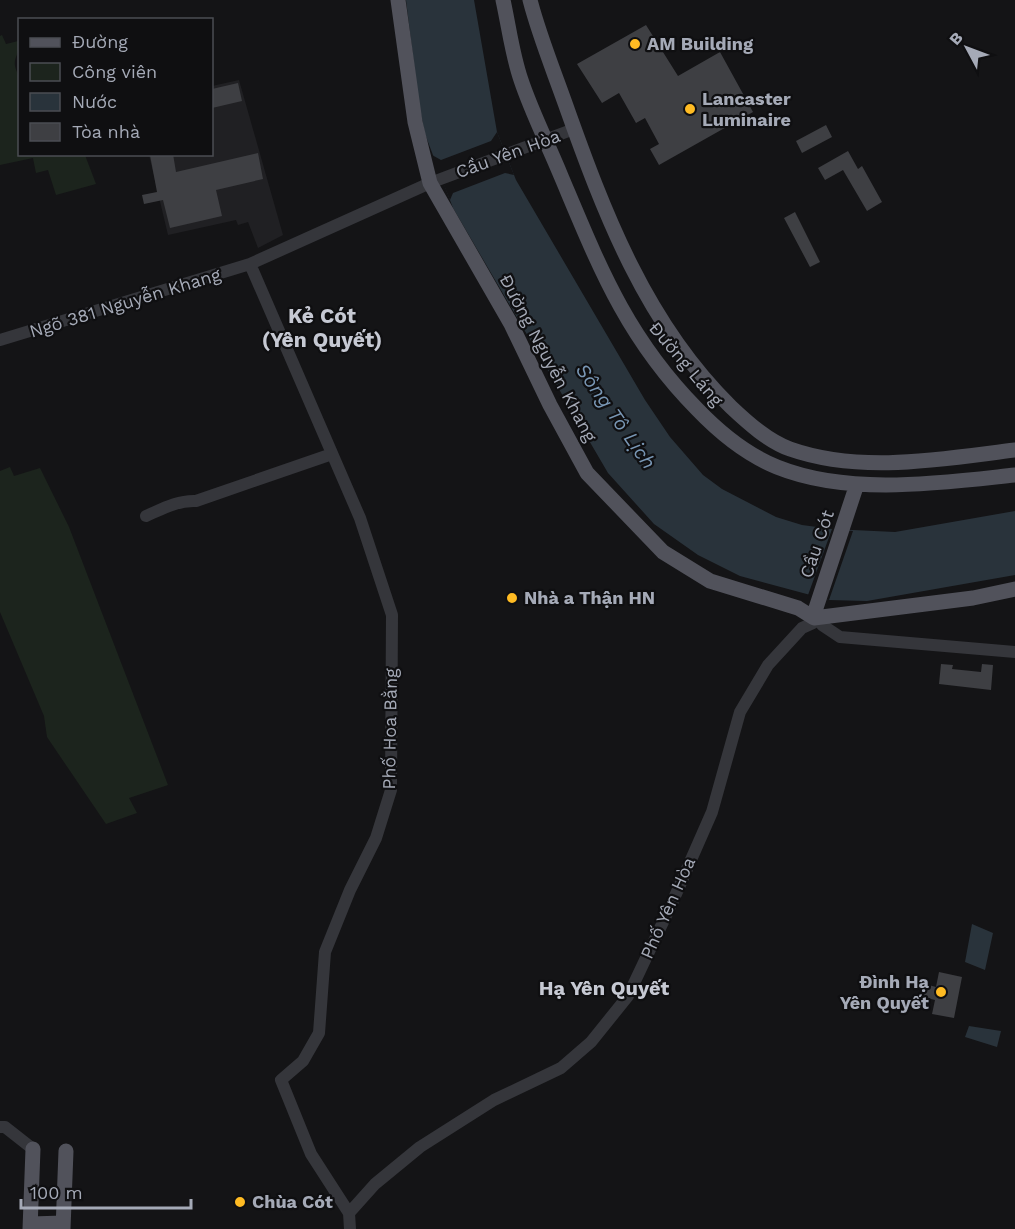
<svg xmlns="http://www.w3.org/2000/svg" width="1015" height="1229" viewBox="0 0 1015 1229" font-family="'Work Sans',sans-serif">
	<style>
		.built { fill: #202023 }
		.green { fill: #1c241d }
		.water { fill: #29333b }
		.pier { fill: #141416 }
		.building { fill: #3e3f43 }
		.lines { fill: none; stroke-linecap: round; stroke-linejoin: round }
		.minor { stroke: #35363b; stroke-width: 12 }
		.major { stroke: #51525b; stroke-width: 15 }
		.poi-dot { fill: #ffbb23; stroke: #0f0f11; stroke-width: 2 }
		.labels { text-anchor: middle; stroke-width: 4.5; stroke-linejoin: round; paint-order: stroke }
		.poi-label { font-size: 18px; font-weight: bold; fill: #a5aab7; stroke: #0f0f11; text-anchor: start }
		.street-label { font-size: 18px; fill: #a5aab7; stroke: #0f0f11 }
		.water-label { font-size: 20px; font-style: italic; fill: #7997b5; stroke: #0f0f11 }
		.neighbourhood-label { font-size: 20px; font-weight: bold; fill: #c6c9d3; stroke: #0f0f11 }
		.quarter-label { font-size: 21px; font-weight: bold; fill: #c6c9d3; stroke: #0f0f11 }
	</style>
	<rect width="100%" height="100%" fill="#141416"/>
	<path class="built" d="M239,80L283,235L258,248L248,222L238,225L236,220L168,235L149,155L212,154V86Z"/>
	<path class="green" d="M2,35L6,44L18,41L19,44C18,60 10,59 19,76L20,154L85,155L96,184L56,195L48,170L36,173L33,158L0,165V36Z
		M10,467L14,476L40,468L69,527L168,785L129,798L137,813L106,824L47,737L44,716L0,612V471Z"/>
	<path class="water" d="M406,0H474L497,132L516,180L645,400L670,437L703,475L722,489L776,517L802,525L832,529L895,532L1015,511V575L867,601L829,600L740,576L698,555L654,524L608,473L453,208L425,134L419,105Z
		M972,924L993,933L985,970L965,962Z
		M969,1026L1001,1031L997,1047L965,1037Z"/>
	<path class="pier" d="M497,132L514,175L505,173L453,193L450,200L432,155L441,160L491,141Z
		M832,529L853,531L829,600L808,595Z"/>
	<path class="building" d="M646,25L678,76L720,52L753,112L659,165L650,149L659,144L645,118L636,123L619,93L602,103L577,64Z
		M238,83L242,101L212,108V89Z
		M826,125L832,137L802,153L796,141Z
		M848,151L858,169L862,166L882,202L867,211L843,170L825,180L818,168Z
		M258,153L263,179L216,190L222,216L170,228L163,200L144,204L142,195L157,192L150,155L173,154L176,172Z
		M795,212L820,262L810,267L784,218Z
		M941,664L953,665L952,669L981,672L982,664L993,665L991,690L939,684Z
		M939,972L962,977L954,1018L932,1014L935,1000L923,997L925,984L936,987Z"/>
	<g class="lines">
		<path class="minor" d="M250,264L360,518L392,615L391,790L376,838L350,890L325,952L319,1033L303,1061L281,1080L311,1154L349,1213
			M0,340L250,264L430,183L574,129
			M146,516C162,509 178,500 196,501L332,454
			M822,625L840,637L1015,652
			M0,1127H5L33,1149
			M350,1229L349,1213L375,1184L420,1147L494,1100L561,1068L591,1042L628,996L672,903L712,812L740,712L768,665L802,628L813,623"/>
		<path class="major" d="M398,0L415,122L430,183L511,324L550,405L587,473L663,552L710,581L798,608L814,618L973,598L1015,589
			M503,0C509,27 512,54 521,80C532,113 548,144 561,176C599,266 626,337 697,409C720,433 745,454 777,467C849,496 940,483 1015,475
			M530,0C539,35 553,69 565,103C604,213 646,324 731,407C748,423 768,441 790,449C861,474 942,459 1015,450
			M816,617L815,611L857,484
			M31,1224L63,1223
			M30,1229L33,1149
			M63,1229L66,1151"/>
	</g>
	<g class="poi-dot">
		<circle cx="635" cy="44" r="6"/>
		<circle cx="690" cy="109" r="6"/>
		<circle cx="512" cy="598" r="6"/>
		<circle cx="941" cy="992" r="6"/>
		<circle cx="240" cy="1202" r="6"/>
	</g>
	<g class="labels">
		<g class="poi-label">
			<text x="647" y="50">AM Building</text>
			<text x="702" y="105">Lancaster<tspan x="702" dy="21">Luminaire</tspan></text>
			<text x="524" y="604">Nhà a Thận HN</text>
			<text x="929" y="988" text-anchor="end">Đình Hạ<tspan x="929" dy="21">Yên Quyết</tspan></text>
			<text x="252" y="1208">Chùa Cót</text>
		</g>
		<g class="street-label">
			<text transform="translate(508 154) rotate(-20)" y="6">Cầu Yên Hòa</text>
			<text transform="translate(125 303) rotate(-17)" y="6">Ngõ 381 Nguyễn Khang</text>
			<text transform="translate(548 358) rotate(62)" y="6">Đường Nguyễn Khang</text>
			<text transform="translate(686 364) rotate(50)" y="6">Đường Láng</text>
			<text transform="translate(817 544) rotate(-71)" y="6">Cầu Cót</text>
			<text transform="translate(390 729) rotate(-89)" y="6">Phố Hoa Bằng</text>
			<text transform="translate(668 908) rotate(-66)" y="6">Phố Yên Hòa</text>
		</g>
		<g class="water-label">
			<text transform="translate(616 416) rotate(55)" y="7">Sông Tô Lịch</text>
		</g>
		<g class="neighbourhood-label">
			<text x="604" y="995">Hạ Yên Quyết</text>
		</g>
		<g class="quarter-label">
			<text x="322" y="323">Kẻ Cót<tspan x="322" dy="24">(Yên Quyết)</tspan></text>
		</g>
	</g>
	<rect x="18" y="18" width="195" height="138" fill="#0f0f11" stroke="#4b4d53" stroke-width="1.5"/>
	<rect x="30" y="38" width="30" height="9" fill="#51525b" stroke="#4b4d53" stroke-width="1.5"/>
	<text x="72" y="48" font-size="18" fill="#a5aab7">Đường</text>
	<rect x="30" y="63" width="30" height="18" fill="#1c241d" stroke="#4b4d53" stroke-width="1.5"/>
	<text x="72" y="78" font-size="18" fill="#a5aab7">Công viên</text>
	<rect x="30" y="93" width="30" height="18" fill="#29333b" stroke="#4b4d53" stroke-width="1.5"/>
	<text x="72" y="108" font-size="18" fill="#a5aab7">Nước</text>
	<rect x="30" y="123" width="30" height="18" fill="#3e3f43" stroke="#4b4d53" stroke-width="1.5"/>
	<text x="72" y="138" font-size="18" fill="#a5aab7">Tòa nhà</text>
	<g transform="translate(967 48) rotate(311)" stroke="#0f0f11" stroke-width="4.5" paint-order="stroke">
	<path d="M0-4.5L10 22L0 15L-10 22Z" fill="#a5aab7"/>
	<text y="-9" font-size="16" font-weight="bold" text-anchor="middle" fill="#a5aab7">B</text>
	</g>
	<path d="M21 1199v9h170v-9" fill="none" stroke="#a5aab7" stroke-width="3"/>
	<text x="30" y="1199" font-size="18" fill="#a5aab7" stroke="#0f0f11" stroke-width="4.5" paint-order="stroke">100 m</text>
</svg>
